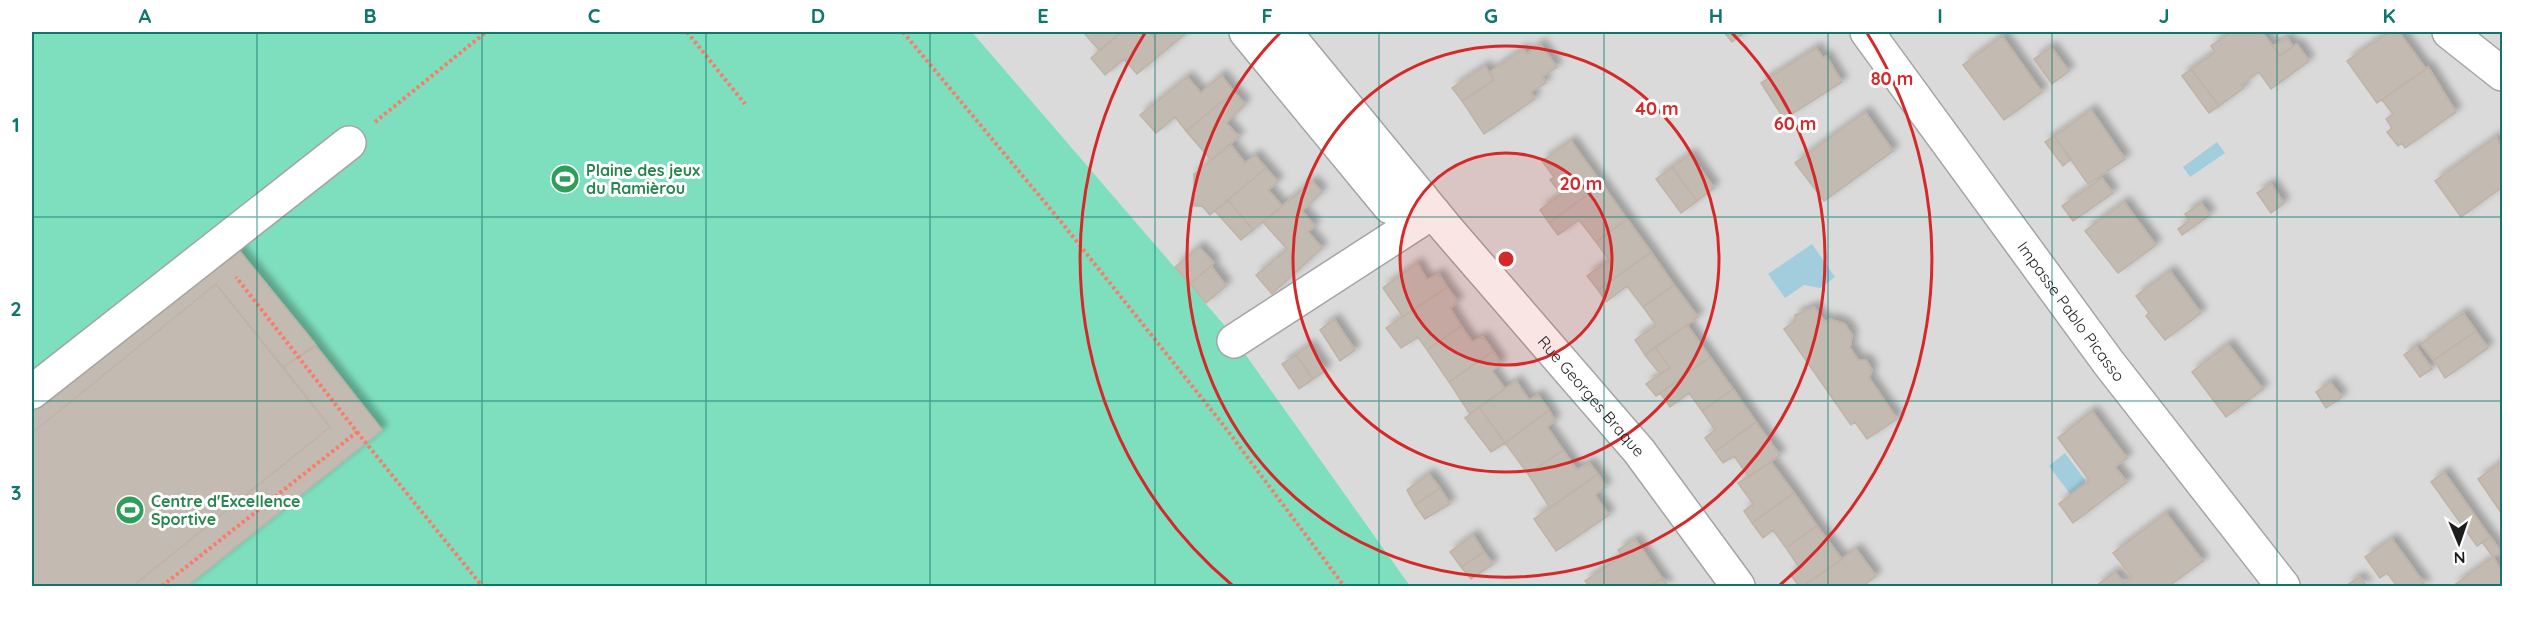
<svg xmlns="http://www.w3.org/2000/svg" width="2534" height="618" viewBox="0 0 2534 618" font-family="Quicksand,sans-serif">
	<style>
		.residential { fill: #dbdada }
		.pitch { fill: #7edfbe }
		.water { fill: #a2cddd }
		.building { fill: #c3bab2; stroke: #c0b2a5; stroke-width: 1.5; filter: url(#shadow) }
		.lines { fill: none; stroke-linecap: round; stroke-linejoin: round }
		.minor-casing { stroke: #a4a4a4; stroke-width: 36 }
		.path { stroke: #fc7b66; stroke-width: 4; stroke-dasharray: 3 3; stroke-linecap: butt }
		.minor { stroke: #fff; stroke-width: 33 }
		.grid { fill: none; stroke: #0f766e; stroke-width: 1.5; stroke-opacity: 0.55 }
		.ring { fill: none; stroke: #d62828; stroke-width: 3 }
		.labels { text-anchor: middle; stroke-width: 6; stroke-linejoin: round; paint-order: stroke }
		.leisure-label { font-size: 16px; font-weight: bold; fill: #27864d; stroke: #fff; text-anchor: start }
		.street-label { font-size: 16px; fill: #1d1d1d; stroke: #fff }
		.centre { fill: #d62828; stroke: #fff; stroke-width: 3 }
		.ring-label { font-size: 18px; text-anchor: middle; font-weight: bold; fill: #d62828; stroke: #fff; stroke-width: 6; stroke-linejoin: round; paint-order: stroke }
		.neatline { fill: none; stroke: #0f766e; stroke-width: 2 }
		.grid-label { font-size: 20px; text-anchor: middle; font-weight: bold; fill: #0f766e }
	</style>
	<defs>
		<filter id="shadow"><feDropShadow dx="5.5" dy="-5.5" stdDeviation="3" flood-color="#0004"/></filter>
	</defs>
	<rect width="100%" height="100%" fill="#eeebe2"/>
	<path class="residential" d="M972,32H2502V586H1410L1226,327Z"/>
	<path class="pitch" d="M32,32H972L1226,327L1410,586H32Z"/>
	<path class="water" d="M2217,142L2225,153L2190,177L2183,167Z
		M1812,244L1835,277L1820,288L1804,285L1785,298L1768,274Z
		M2065,453L2085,480L2084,485L2071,495L2049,466Z"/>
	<path class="building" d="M1083,32H1122L1099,50Z
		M1122,32H1149L1153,36L1159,32H1183L1185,34L1137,74L1124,59L1105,75L1091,58Z
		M1724,32H1745L1732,42Z
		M2231,32H2262L2280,56L2297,44L2309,61L2271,89L2259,72L2241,85L2244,88L2219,106L2191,69L2215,52L2211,46Z
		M2389,32H2399L2426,69L2377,103L2347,61Z
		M2002,36L2042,92L2004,120L1963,65Z
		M2287,38L2293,46L2280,56L2273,46Z
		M1540,44L1557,67L1542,77L1546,83L1531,92L1535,99L1484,134L1462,101L1494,80L1490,72L1523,49L1527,54Z
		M2051,47L2069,71L2052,84L2034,59Z
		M1816,48L1823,58L1826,56L1842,82L1784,119L1761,83Z
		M1485,66L1494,80L1462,101L1452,88Z
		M2428,67L2456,112L2405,148L2402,143L2398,146L2387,132L2392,128L2386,119L2393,114L2382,100Z
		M2191,69L2219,106L2209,113L2182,76Z
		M1221,75L1234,92L1186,131L1175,117L1156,133L1140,115L1187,77L1201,93Z
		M1234,92L1245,104L1226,123L1239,137L1211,160L1186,131Z
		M2091,110L2125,159L2088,184L2054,136Z
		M1865,112L1893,151L1824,201L1795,163Z
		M2054,136L2071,159L2063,166L2045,142Z
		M2496,137L2502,147V187L2461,217L2435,181Z
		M1571,141L1602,184L1549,223L1540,210L1561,194L1550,180L1554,177L1542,161Z
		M1230,144L1245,163L1255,155L1266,168L1210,215L1202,206H1194V174Z
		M1690,154L1714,188L1697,201L1672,167Z
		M1672,167L1697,201L1681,213L1656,179Z
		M1266,168L1278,182L1268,190L1282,206L1253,230L1228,200Z
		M2102,178L2113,193L2073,221L2062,206Z
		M1312,181L1322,192L1302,211L1315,226L1308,232L1322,248L1272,294L1256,275L1287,249L1263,222Z
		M1602,184L1627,219L1596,242L1579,220L1558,235L1549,223Z
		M2271,184L2284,203L2271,213L2257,193Z
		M1228,200L1253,230L1241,240L1215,211Z
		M2124,202L2156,245L2118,273L2085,231Z
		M2201,203L2210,215L2182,235L2178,229L2189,221L2185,214Z
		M1627,219L1651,252L1598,290L1587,276L1609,260L1596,242Z
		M233,243L316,345L283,367L216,284L32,433V404Z
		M1199,247L1214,263L1190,284L1175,267Z
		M1651,252L1674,285L1643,307L1627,286L1606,302L1598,290Z
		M1417,263L1427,280L1439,274L1447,287L1403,317L1383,288Z
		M1211,266L1226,286L1206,303L1190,284Z
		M2170,271L2201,313L2165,340L2146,316L2149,313L2136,296Z
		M216,284L330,427L133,586H32V433Z
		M1674,285L1698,317L1645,355L1635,340L1656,325L1643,307Z
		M1447,287L1458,302L1450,308L1461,326L1427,350L1418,337L1401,348L1386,328Z
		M1814,307L1825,322L1830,319L1845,324L1852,335L1850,348L1858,360H1866L1872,370L1869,378L1897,419L1867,439L1855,422L1851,425L1784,329L1795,321V315Z
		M2463,313L2476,331L2434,360L2421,344Z
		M1334,319L1355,350L1340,361L1320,330Z
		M1687,325L1710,357L1656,396L1646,384L1670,368L1655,347Z
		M1461,326L1472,342L1483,337L1493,351L1449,382L1427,350Z
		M2476,331L2488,348L2445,378L2434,360Z
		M2228,344L2263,389L2226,417L2192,372Z
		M1309,345L1326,370L1313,379L1296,355Z
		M316,346L382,430L187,586H133L330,427L283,367Z
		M2416,346L2432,369L2420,377L2404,355Z
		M1655,347L1670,368L1660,374L1645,355Z
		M1493,351L1501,363L1492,371L1505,389L1470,414L1449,382Z
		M1296,355L1313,379L1299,389L1282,364Z
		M1710,357L1733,389L1702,411L1689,393L1670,407L1660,393Z
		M1516,381L1529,400L1538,395L1549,410L1505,443L1479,407Z
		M2330,382L2342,397L2326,408L2316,392Z
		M1733,389L1756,422L1715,452L1705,438L1715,430L1702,411Z
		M1479,407L1505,443L1491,452L1465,418Z
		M1549,410L1555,421L1547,427L1563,450L1528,474L1505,443Z
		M2092,411L2127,458L2115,467L2127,482L2073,523L2059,504L2089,480L2058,438Z
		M1756,422L1780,455L1749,477L1734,456L1723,463L1715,452Z
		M1563,450L1577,470L1589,463L1598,474L1550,508L1528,474Z
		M1771,462L1794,493L1752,523L1744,511L1753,504L1738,483Z
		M2502,462V514L2478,479Z
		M2444,472L2490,537L2477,546L2431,482Z
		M1429,474L1440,488L1415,505L1407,490Z
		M1598,474L1606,487L1595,495L1609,515L1556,551L1534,519Z
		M1440,488L1450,504L1425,519L1415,505Z
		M1794,493L1817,526L1786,548L1773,530L1763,538L1752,523Z
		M2166,513L2203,561L2169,586H2096L2115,572L2124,583L2132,577L2113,553Z
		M1817,526L1842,559L1803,586H1799L1790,574L1799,567L1786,548Z
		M1473,535L1484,552L1461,567L1450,552Z
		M2490,537L2501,552L2493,557L2482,542Z
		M1635,539L1662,578L1650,586H1589L1585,581L1622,556L1618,550Z
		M2392,539L2426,586H2397L2387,573L2380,578L2365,557Z
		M1856,549L1876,576L1863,586H1803Z
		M1484,552L1493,564L1471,579L1461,567Z
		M2493,557L2502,571V586H2453Z
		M2359,577L2367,586H2346Z
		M1662,578L1668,586H1650Z"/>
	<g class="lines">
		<g class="minor-casing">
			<g id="minor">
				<path d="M1246,32L1390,207L1421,197"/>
				<path id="s1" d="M1285,32L1447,229L1639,451L1738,586"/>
				<path id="s2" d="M1867,32L2108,362L2283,586"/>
				<path d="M2449,32L2502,74"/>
				<path d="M1234,341L1433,212"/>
				<path d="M32,392L349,143"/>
			</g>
		</g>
		<path class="path" d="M687,32L745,104
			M903,32L1062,223L1224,426L1344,586
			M375,122L486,32
			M357,432L482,586
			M162,586L357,432L236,277"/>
		<use href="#minor" class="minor"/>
	</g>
	<path class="grid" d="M257,32V586M482,32V586M706,32V586M930,32V586M1155,32V586M1379,32V586M1604,32V586M1828,32V586M2052,32V586M2277,32V586M32,217H2502M32,401H2502"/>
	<circle cx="1506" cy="259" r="106" fill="#d62828" fill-opacity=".12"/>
	<g class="ring">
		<circle cx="1506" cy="259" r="106"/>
		<circle cx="1506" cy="259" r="213"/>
		<path d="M1732 33A319 319 0 1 1 1280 33"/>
		<path d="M1232 585A426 426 0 0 1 1145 33M1867 33A426 426 0 0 1 1780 585"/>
	</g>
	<defs>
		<g id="stadium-disc" transform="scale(1.5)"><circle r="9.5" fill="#2e9e5b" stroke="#fff"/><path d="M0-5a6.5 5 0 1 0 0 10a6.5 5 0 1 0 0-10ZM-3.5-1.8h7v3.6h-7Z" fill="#fff"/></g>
	</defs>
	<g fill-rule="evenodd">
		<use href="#stadium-disc" x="565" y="179"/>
		<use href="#stadium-disc" x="130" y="510"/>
	</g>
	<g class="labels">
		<g class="leisure-label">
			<text x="586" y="176">Plaine des jeux<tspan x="586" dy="18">du Ramièrou</tspan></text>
			<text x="151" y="507">Centre d'Excellence<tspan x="151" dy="18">Sportive</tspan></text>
		</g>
		<g class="street-label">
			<text dy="6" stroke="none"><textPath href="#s2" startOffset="346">Impasse Pablo Picasso</textPath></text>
			<text dy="6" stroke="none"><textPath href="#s1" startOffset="476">Rue Georges Braque</textPath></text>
		</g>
	</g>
	<circle cx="1506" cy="259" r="9" class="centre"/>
	<g class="ring-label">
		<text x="1892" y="85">80 m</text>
		<text x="1657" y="115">40 m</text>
		<text x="1795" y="130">60 m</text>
		<text x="1581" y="190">20 m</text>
	</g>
	<rect width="2534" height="618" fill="none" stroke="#ffffff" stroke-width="66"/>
	<g transform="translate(2459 543) rotate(178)" stroke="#ffffff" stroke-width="4.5" paint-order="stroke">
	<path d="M0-4.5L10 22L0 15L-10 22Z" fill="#1d1d1d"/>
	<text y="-9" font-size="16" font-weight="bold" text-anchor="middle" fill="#1d1d1d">N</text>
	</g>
	<rect x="33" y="33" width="2468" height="552" class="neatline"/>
	<g class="grid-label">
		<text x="145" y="23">A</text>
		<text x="370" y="23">B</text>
		<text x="594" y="23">C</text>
		<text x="818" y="23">D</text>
		<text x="1043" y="23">E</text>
		<text x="1267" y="23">F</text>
		<text x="1491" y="23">G</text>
		<text x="1716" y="23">H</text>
		<text x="1940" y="23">I</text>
		<text x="2164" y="23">J</text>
		<text x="2389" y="23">K</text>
		<text x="16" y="132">1</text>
		<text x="16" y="316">2</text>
		<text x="16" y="500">3</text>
	</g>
</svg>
